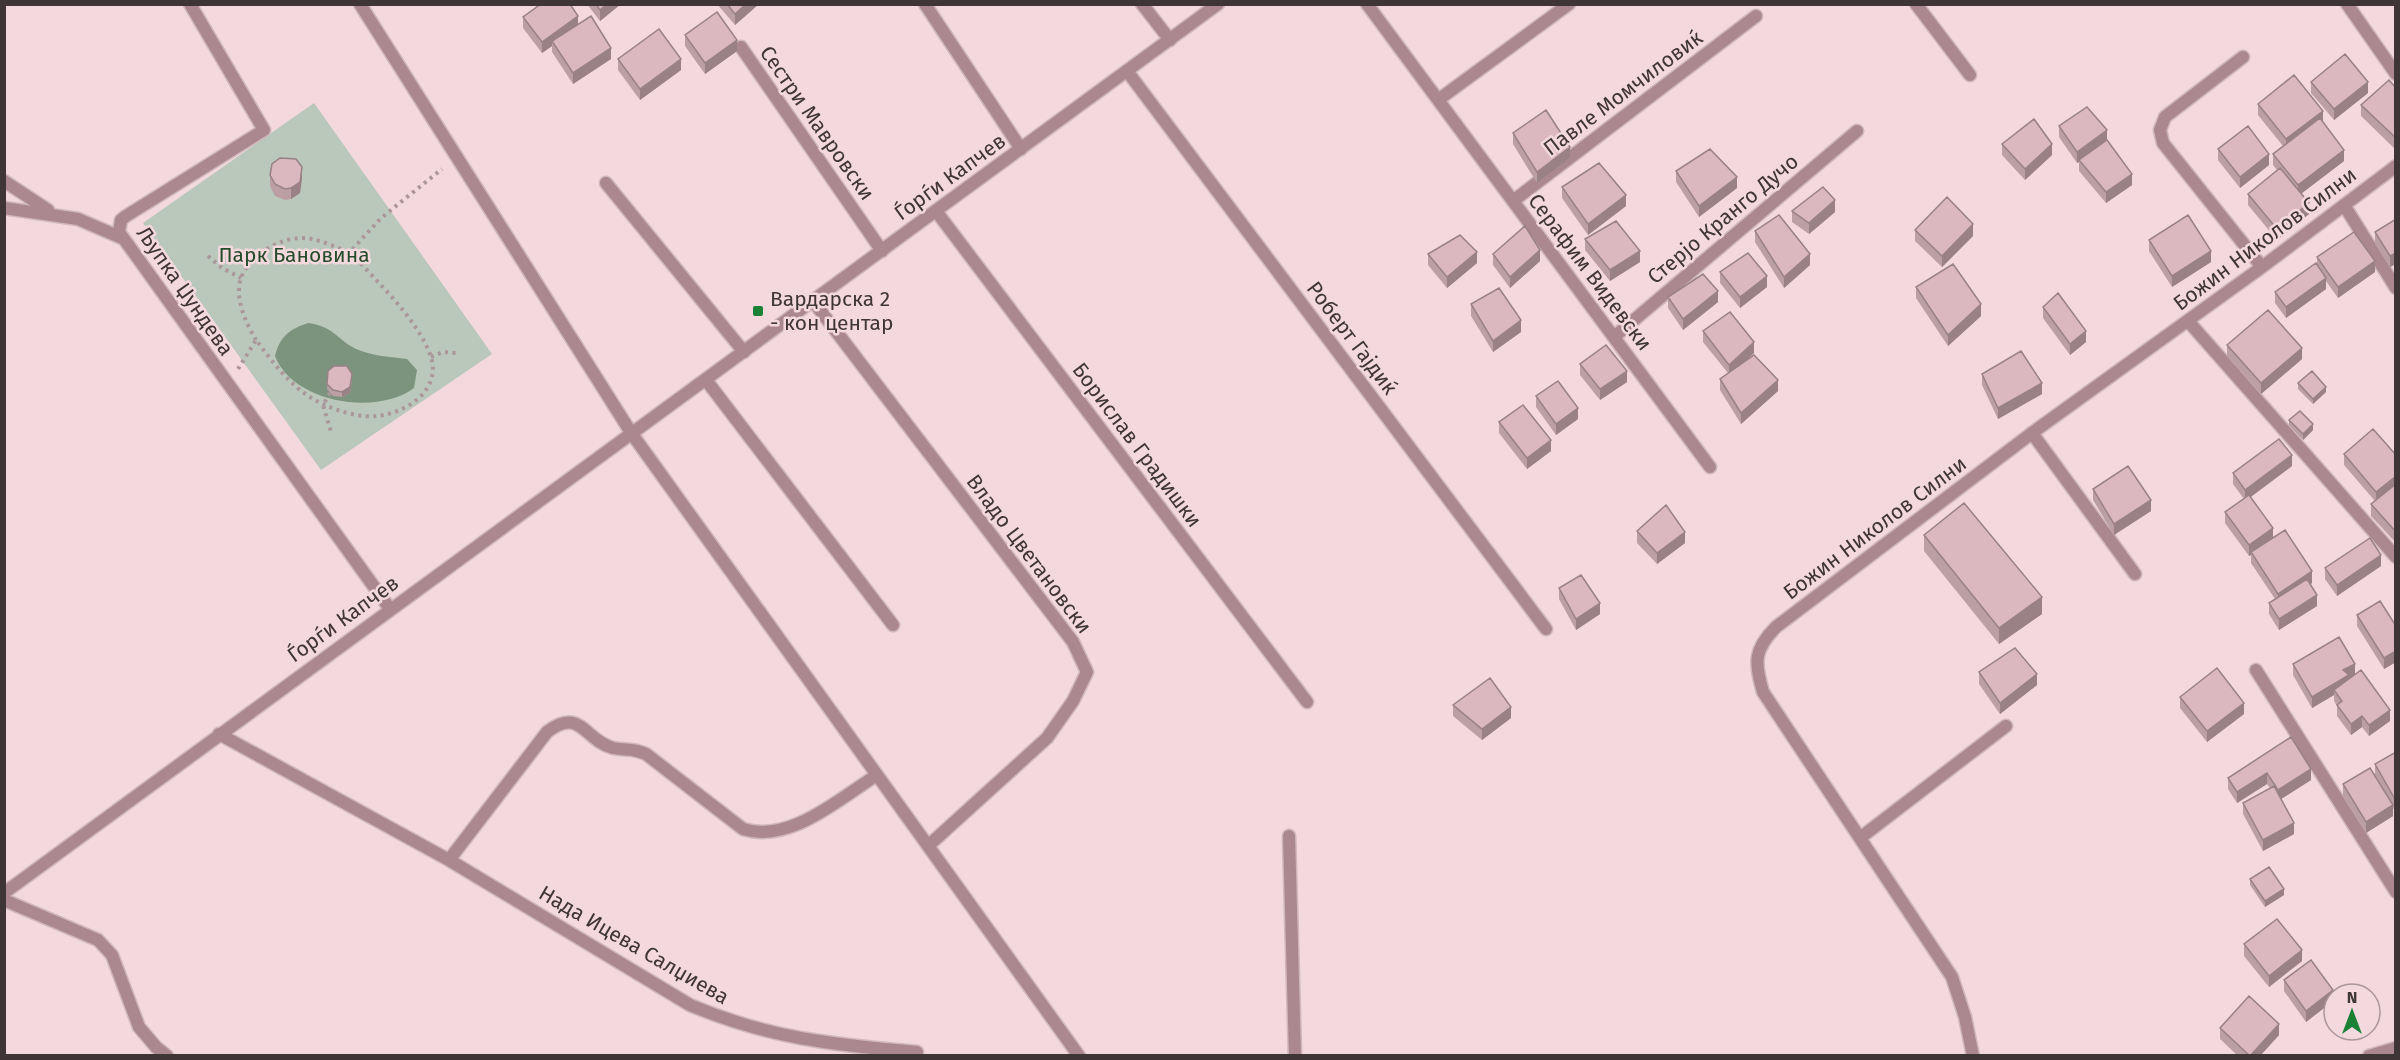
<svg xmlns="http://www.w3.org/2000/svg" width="2400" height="1060" viewBox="0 0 2400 1060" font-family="'Fira Sans',sans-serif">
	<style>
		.green { fill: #b9c8ba }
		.water { fill: #7c937e }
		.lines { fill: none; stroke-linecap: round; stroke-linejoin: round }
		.service-casing { stroke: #cfb7bc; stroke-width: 15 }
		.minor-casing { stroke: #cfb7bc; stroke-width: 15 }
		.tertiary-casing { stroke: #cfb7bc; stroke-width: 15 }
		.path { stroke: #ab969b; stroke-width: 4; stroke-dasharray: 3 4.5; stroke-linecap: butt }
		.service { stroke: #ab878f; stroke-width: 12 }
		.minor { stroke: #ab878f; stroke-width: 12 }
		.tertiary { stroke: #ab878f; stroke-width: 12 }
		.wall { fill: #bc9ea5 }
		.shaded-wall { fill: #998186 }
		.building { fill: #dbb8c0; stroke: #998186; stroke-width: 1.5 }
		.poi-dot { fill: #1b8135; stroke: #f3d8de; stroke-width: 2 }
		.labels { text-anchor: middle; stroke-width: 5; stroke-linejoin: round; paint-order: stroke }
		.street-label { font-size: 21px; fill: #3f3436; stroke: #f3d8de }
		.park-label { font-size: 21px; fill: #244b2a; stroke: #f3d8de }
		.poi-label { font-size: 21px; fill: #3f3436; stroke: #f3d8de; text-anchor: start }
	</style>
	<rect width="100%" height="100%" fill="#f3d8de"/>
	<path class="green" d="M314,103L492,354L321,470L143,223Z"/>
	<path class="water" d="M308,323C335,327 336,339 356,349C372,356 391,357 407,359L417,370L414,388C377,416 293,403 275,356C280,336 290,329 308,323Z"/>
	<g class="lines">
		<g class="service-casing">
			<path id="service" d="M2344,205L2396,288
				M2032,433L2135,574
				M1289,836L1295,1056"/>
		</g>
		<g class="minor-casing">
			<path id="minor" d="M190,4L264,130L126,216L121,220L119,232L390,609
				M925,4L1021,149
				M1142,4L1170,40
				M1367,4L1710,467
				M1916,4L1970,75
				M2347,4L2396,74
				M741,47L882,251
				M2243,57L2165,117L2160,130L2163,143L2262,267
				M1127,71L1546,629
				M1438,100L1569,4
				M4,181L48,210
				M606,183L744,352
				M1513,201L1756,16
				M4,208L78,219L122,238
				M936,211L1307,702
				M813,301L1073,642L1087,672L1073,701L1047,738L928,846
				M2188,321L2396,557
				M1614,337L1857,131
				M706,380L893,625
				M632,434L1079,1056
				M2256,670L2396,892
				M219,734L449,860L690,1005C768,1038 834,1045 917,1052
				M1860,838L2006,726
				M449,860L547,732C580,706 584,740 613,748C627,751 631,747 646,754L743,829C790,844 840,798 877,775
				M4,900L98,940L112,955L139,1027L156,1047L167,1056
				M1973,1056L1965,1017L1952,977L1763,692C1754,662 1754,649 1776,627L2032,433L2262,267L2396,166
				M2369,1056L2396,1048"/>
		</g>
		<g class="tertiary-casing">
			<path id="tertiary" d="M360,4L632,434
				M4,893L1218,4"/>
		</g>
		<path class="path" d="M208,256L222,268L241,278
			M256,340C246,323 234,298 241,278C250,255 277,239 301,238C316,237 336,248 350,252
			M431,357L443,352L457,353
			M238,369L256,340C275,365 294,392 325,405C340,412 362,418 378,416C408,412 441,390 431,357C418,319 376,281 350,252L381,218L442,169
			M330,393L323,405L331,432"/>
		<use href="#service" class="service"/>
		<use href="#minor" class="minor"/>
		<use href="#tertiary" class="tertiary"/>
	</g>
	<path class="wall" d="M587,4H621L600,21Z
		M717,4H759L735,25Z
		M523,17L578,24L611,59L573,84L552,52V46L542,53L523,28Z
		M685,35L737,51L705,74L685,46Z
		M618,59L681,70L640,100L618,70Z
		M2311,82L2368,93L2334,120L2311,93Z
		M2396,88V150L2361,116V105Z
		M2258,104L2323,122L2344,161L2301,194L2309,214L2277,240L2248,205V194L2277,170L2273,165V154L2283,146L2258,115Z
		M2059,126L2107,140L2132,185L2106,203L2079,171V162L2077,163L2059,137Z
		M1513,133L1570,158L1537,183L1513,144Z
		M2002,144L2052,155L2025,180L2002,155Z
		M2218,149L2269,165L2240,188L2218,160Z
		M1676,171L1737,188L1699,217L1676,182Z
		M270,175L302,178L300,193L291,199L285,200L275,196L270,186Z
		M1562,187L1626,206L1588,235L1562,198Z
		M1792,211L1835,212L1809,234L1792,222Z
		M2396,219V264L2390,267L2375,244V232Z
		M1915,230L1973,236L1942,267L1915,241Z
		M1755,231L1810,265L1784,288L1755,242Z
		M1585,239L1640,262L1610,281L1585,250Z
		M2149,240L2211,262L2172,287L2149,251Z
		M1428,254L1477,263L1447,288L1428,265Z
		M1493,254L1540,261L1510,288L1493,265Z
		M2317,257L2375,272L2338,298L2326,281V289L2286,318L2275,303V292L2317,265Z
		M1720,272L1767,287L1740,308L1720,283Z
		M1916,287L1981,316L1948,346L1916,298Z
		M1668,297L1718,302L1683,330L1668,308Z
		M1471,304L1521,332L1493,352L1471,316Z
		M2043,307L2086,342L2070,355L2043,318Z
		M1703,331L1754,353L1746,361L1778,391L1741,424L1720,390V379L1728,373L1703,342Z
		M2227,345L2302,359L2261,394L2227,356Z
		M1580,364L1627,382L1600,400L1580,375Z
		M328,371L352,380L350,393L342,397L333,396L327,389Z
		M1982,374L2042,394L1998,419L1982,385Z
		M2298,383L2326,392L2313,404L2298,389Z
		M1536,396L1578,419L1556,435L1536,407Z
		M2289,420L2313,430L2303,440L2289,425Z
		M1499,422L1551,451L1527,469L1499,433Z
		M2344,454L2396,455V543L2371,516V504L2375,501L2344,465Z
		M2292,466L2251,497L2273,537L2312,583L2310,584L2317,606L2279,630L2269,614V603L2275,599L2251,563V555L2249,556L2225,523V512L2244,499L2233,484V473Z
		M2093,489L2151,511L2114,535L2093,500Z
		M1637,531L1685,543L1657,564L1637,543Z
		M1924,535L2042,614L1999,644L1924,551Z
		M2381,566L2337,596L2325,579V568Z
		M1559,588L1600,614L1576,630L1559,599Z
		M2357,615L2396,626V662L2384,669L2357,626Z
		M2293,664L2355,674L2390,721L2369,736L2362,727L2351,735L2337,716V706L2334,701V695L2312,708L2293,675Z
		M1979,672L2037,685L2000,714L1979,684Z
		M2180,697L2244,714L2207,742L2180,708Z
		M1453,705L1511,718L1482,740L1453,716Z
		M2291,737L2311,780L2281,799L2294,834L2263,851L2243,814V803L2270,788L2267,784L2237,803L2228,789V778Z
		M2396,752V812L2393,808V816L2366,833L2343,796V784L2375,774V764Z
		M2250,879L2284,895L2265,907L2250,885Z
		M2244,944L2302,961L2269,987L2244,956Z
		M2284,980L2333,1001L2306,1022L2284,991Z
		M2220,1028L2279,1035L2260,1056H2238L2220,1039Z"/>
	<path class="shaded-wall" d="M607,4H621L600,21V10Z
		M746,4H759L735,25V14Z
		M578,16V27L552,41V46L542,53V42Z
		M737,40V51L705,74V63Z
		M611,48V59L573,84V73Z
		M681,59V70L640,100V89Z
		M2368,82V93L2334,120V109Z
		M2323,111V122L2286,150V139Z
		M2107,130V141L2079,160V162L2077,163V152Z
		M2052,144V155L2025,180V169Z
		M1570,147V158L1537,183V172Z
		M2344,150V161L2298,196V185Z
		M2269,154V165L2240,188V177Z
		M302,167V178L300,193L291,199V188Z
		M2132,174V185L2106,203V192Z
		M1737,177V188L1699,217V206Z
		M1626,195V206L1588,235V224Z
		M1835,200V212L1809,234V223Z
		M2309,203V214L2277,240V229Z
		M1973,224V236L1942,267V256Z
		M1540,250V261L1510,288V277Z
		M1640,251V262L1610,281V270Z
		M2211,251V262L2172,287V276Z
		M1477,252V263L1447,288V277Z
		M2396,253V264L2390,267V256Z
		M1810,254V265L1784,288V277Z
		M2375,261V272L2338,298V287Z
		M1767,276V287L1740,308V297Z
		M2326,278V289L2286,318V307Z
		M1718,291V302L1683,330V319Z
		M1981,304V316L1948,346V335Z
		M1521,320V332L1493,352V341Z
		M2086,331V342L2070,355V344Z
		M1754,342V353L1729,376V365Z
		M2302,348V359L2261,394V383Z
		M1627,371V382L1600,400V389Z
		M352,374L350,393L342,397V392Z
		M1778,380V391L1741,424V413Z
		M2042,383V394L1998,419V408Z
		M2326,387V392L2313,404V399Z
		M1578,408V419L1556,435V424Z
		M2313,424V430L2303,440V434Z
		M1551,440V451L1527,469V458Z
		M2292,455V466L2245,501V490Z
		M2396,476V487L2376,503V492Z
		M2151,500V511L2114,535V524Z
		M2273,528V539L2251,552V555L2249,556V545Z
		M1685,532V543L1657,564V553Z
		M2381,555V566L2337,596V585Z
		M2312,571V583L2278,605V594Z
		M2317,595V606L2279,630V619Z
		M2042,597V614L1999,644V628Z
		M1600,603V614L1576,630V619Z
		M2396,651V662L2384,669V658Z
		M2355,664V675L2334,690V695L2312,708V697L2343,670Z
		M2037,674V685L2000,714V703Z
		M2244,703V714L2207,742V731Z
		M1511,707V718L1482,740V729Z
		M2390,710V721L2369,736V725Z
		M2362,716V727L2351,735V724Z
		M2311,769V780L2278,801V790Z
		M2267,773V784L2237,803V792Z
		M2393,805V816L2366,833V822Z
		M2294,823V834L2263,851V840Z
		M2284,889V895L2265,907V901Z
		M2302,950V961L2269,987V976Z
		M2333,990V1001L2306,1022V1011Z
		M2279,1024V1035L2260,1056H2250Z"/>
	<path class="building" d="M541,4H570L578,16L542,42L523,17Z
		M596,4H607L600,10Z
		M727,4H746L735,14Z
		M717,12L737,40L705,63L685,35Z
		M591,16L611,48L573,73L552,41Z
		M659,29L681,59L640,89L618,59Z
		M2345,54L2368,82L2334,109L2311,82Z
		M2294,75L2323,111L2286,139L2258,104Z
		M2389,80L2396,88V138L2361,105Z
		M2087,107L2107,130L2077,152L2059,126Z
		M1546,110L1570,147L1537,172L1513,133Z
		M2320,118L2344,150L2298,185L2273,154Z
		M2034,119L2052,144L2025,169L2002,144Z
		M2248,126L2269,154L2240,177L2218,149Z
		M2107,140L2132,174L2106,192L2079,160Z
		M1710,149L1737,177L1699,206L1676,171Z
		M280,158L296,159L302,167L300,182L291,188L285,189L275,184L270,175L272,164Z
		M1599,163L1626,195L1588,224L1562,187Z
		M2280,168L2309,203L2277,229L2248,194Z
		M1823,187L1835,200L1809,223L1792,211Z
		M1947,197L1973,224L1942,256L1915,230Z
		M1779,215L1810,254L1784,277L1755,231Z
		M2188,215L2211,251L2172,276L2149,240Z
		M2396,219V253L2390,256L2375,232Z
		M1616,221L1640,251L1610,270L1585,239Z
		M1525,226L1540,250L1510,277L1493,254Z
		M2354,232L2375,261L2338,287L2317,257Z
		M1460,235L1477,252L1447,277L1428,254Z
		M1748,253L1767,276L1740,297L1720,272Z
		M2316,263L2326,278L2286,307L2275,292Z
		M1953,264L1981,304L1948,335L1916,287Z
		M1703,274L1718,291L1683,319L1668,297Z
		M1499,288L1521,320L1493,341L1471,304Z
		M2058,293L2086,331L2070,344L2043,307Z
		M2268,310L2302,348L2261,383L2227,345Z
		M1730,312L1754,342L1729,365L1703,331Z
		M1606,345L1627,371L1600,389L1580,364Z
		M2021,351L2042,383L1998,408L1982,374Z
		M1754,355L1778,380L1741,413L1720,379Z
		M334,366H347L352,374L350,387L342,392L333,390L327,384L328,371Z
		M2312,371L2326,387L2313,399L2298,383Z
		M1558,381L1578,408L1556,424L1536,396Z
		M1523,405L1551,440L1527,458L1499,422Z
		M2300,411L2313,424L2303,434L2289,420Z
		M2373,429L2396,455V476L2376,492L2344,454Z
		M2279,439L2292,455L2245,490L2233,473Z
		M2128,466L2151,500L2114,524L2093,489Z
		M2396,484V532L2371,504Z
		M2249,495L2273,528L2249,545L2225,512Z
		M1964,503L2042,597L1999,628L1924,535Z
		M1666,505L1685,532L1657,553L1637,531Z
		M2285,530L2312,571L2278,594L2251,552Z
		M2370,538L2381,555L2337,585L2325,568Z
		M1581,575L1600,603L1576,619L1559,588Z
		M2307,579L2317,595L2279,619L2269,603Z
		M2380,601L2396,626V651L2384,658L2357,615Z
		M2339,637L2355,664L2343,670L2349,675L2312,697L2293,664Z
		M2015,648L2037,674L2000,703L1979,672Z
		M2217,668L2244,703L2207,731L2180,697Z
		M2361,670L2390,710L2369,725L2362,716L2351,724L2337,705L2342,701L2334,690Z
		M1490,678L1511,707L1482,729L1453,705Z
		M2291,737L2311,769L2278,790L2267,773L2237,792L2228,778Z
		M2396,752V801L2375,764Z
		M2370,768L2393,805L2366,822L2343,784Z
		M2274,786L2294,823L2263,840L2243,803Z
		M2269,867L2284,889L2265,901L2250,879Z
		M2277,919L2302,950L2269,976L2244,944Z
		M2311,960L2333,990L2306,1011L2284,980Z
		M2249,996L2279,1024L2250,1056L2220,1028Z"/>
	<rect class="poi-dot" x="752" y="305" width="12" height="12" rx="3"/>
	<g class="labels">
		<g class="street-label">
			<text transform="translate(1623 93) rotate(-37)" y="7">Павле Момчиловиќ</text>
			<text transform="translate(817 123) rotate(55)" y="7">Сестри Мавровски</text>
			<text transform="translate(950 177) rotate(-36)" y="7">Ѓорѓи Капчев</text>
			<text transform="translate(1723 219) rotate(-40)" y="7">Стерјо Кранго Дучо</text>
			<text transform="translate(2265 239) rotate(-37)" y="7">Божин Николов Силни</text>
			<text transform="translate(1590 272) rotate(53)" y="7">Серафим Видевски</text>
			<text transform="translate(185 291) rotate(55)" y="7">Љупка Џундева</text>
			<text transform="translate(1352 338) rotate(53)" y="7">Роберт Гајдиќ</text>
			<text transform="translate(1137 445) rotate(53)" y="7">Борислав Градишки</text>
			<text transform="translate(1875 528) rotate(-37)" y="7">Божин Николов Силни</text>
			<text transform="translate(1029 554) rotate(53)" y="7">Владо Цветановски</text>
			<text transform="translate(343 619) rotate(-36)" y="7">Ѓорѓи Капчев</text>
			<text transform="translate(634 945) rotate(30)" y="7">Нада Ицева Салџиева</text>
		</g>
		<g class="park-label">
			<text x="294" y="262">Парк Бановина</text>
		</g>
		<g class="poi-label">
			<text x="770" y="306">Вардарска 2<tspan x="770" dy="24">- кон центар</tspan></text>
		</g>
	</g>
	<rect width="2400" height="1060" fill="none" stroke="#3f3436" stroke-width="12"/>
	<g transform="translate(2352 1012)"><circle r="28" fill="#f3d8de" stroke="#ab969b" stroke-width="1.5"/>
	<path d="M0-4.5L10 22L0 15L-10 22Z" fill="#1b8135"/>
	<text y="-9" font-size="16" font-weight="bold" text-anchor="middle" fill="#3f3436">N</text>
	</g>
</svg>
